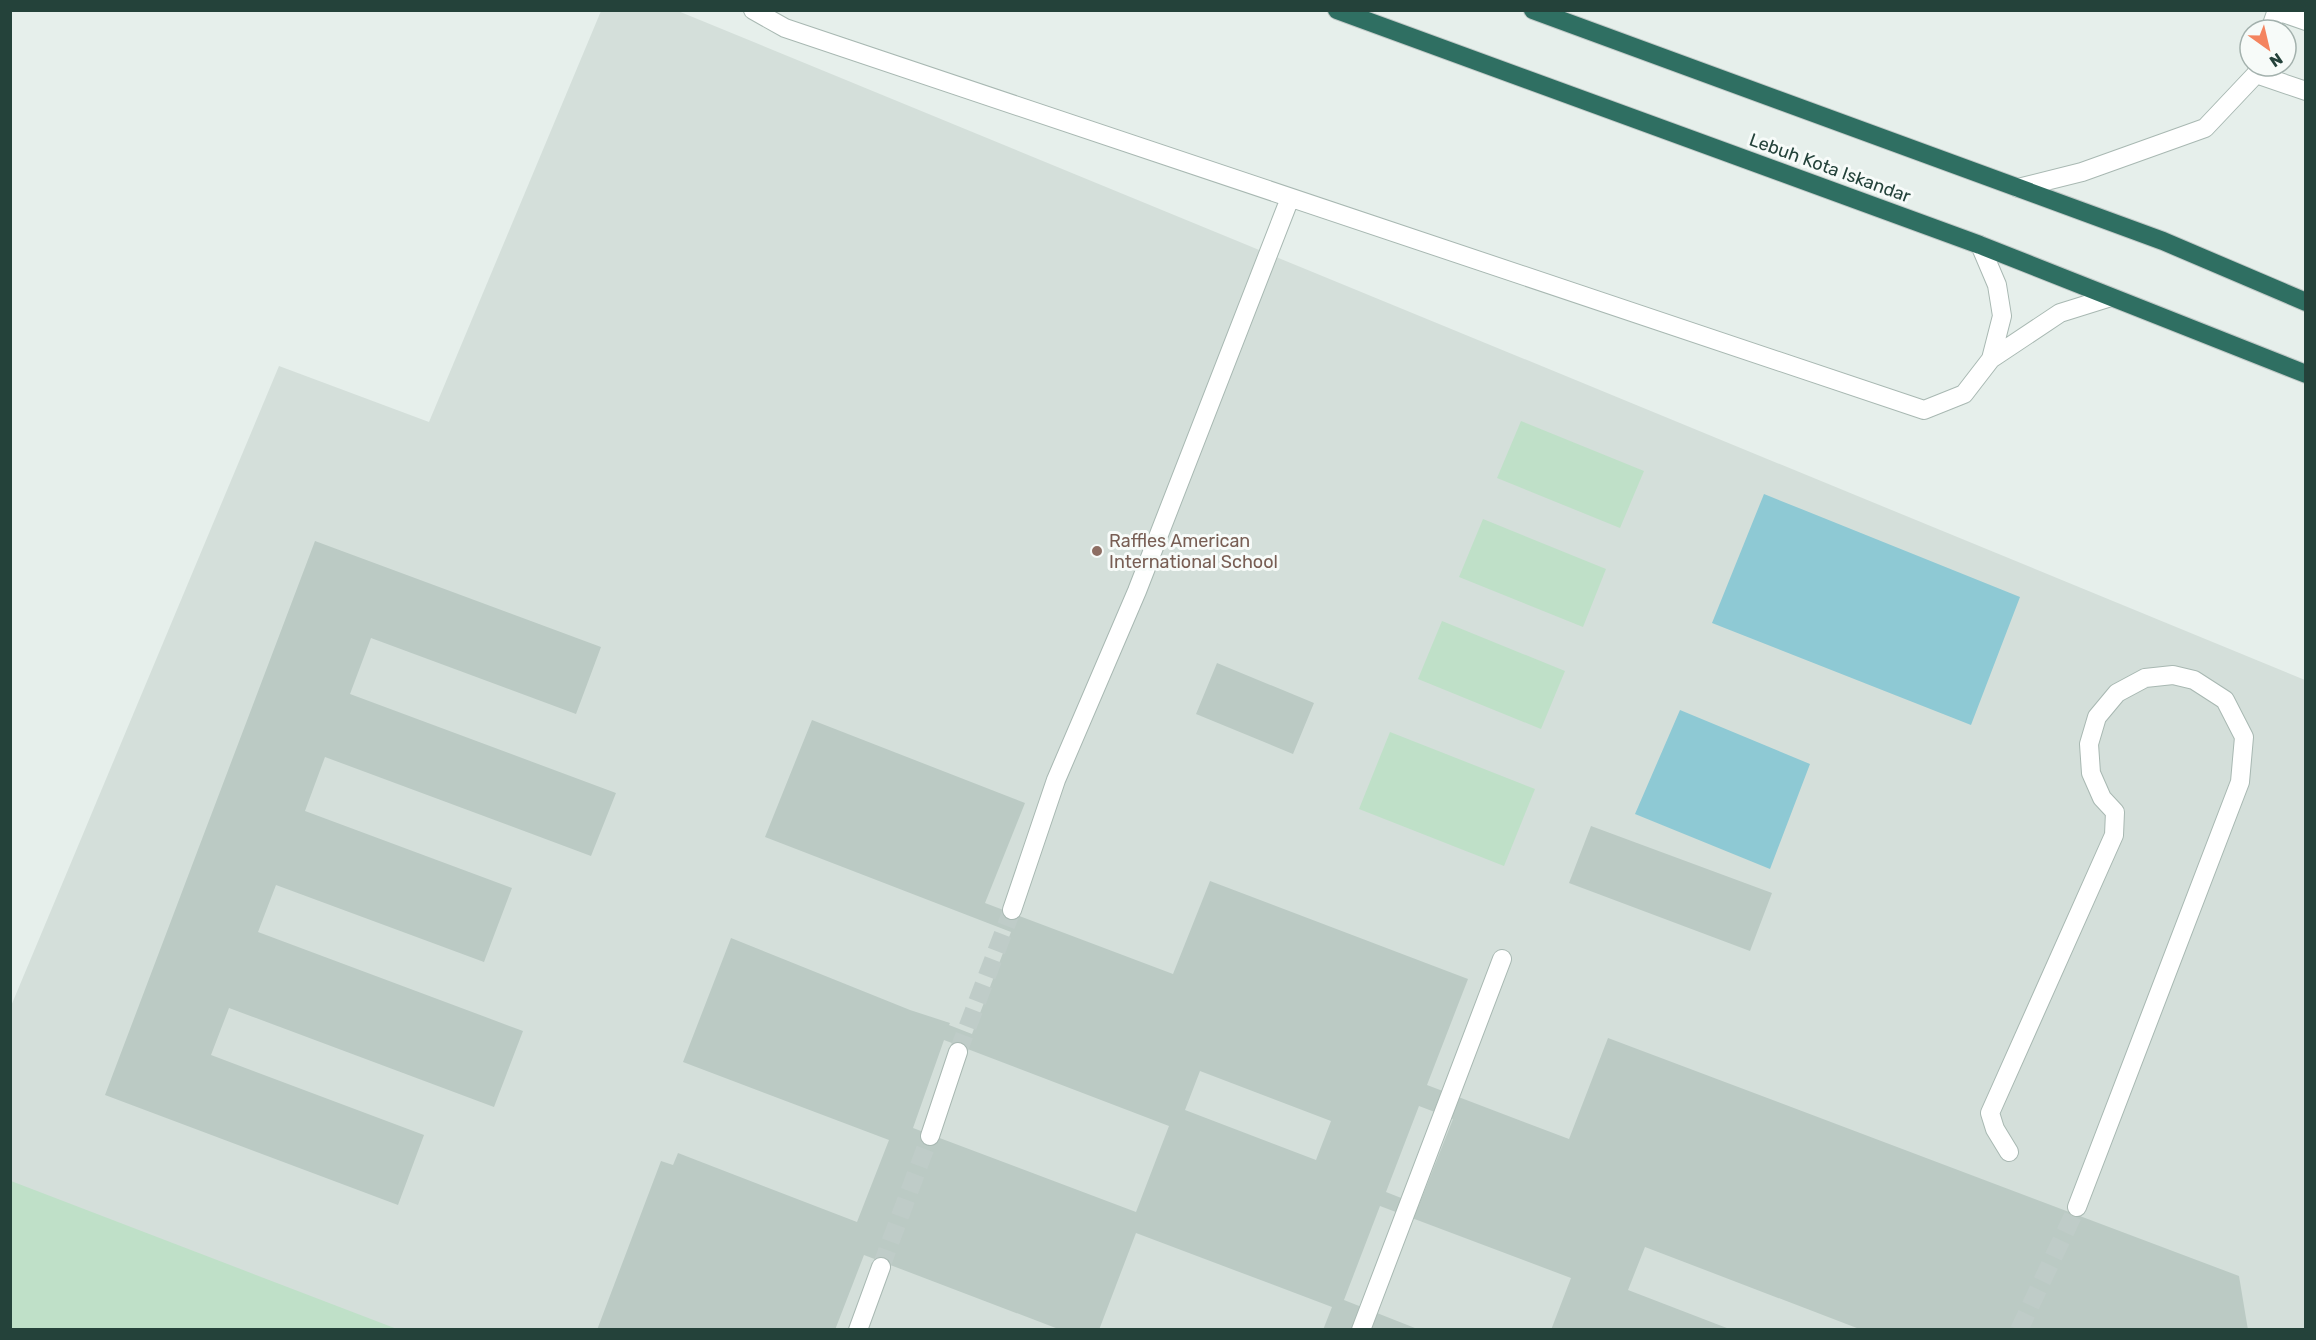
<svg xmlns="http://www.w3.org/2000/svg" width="2316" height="1340" viewBox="0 0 2316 1340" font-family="Rubik,sans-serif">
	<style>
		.built { fill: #d4dfda }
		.green { fill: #bfe0c8 }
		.water { fill: #8ec9d4 }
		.building { fill: #bbcac4; fill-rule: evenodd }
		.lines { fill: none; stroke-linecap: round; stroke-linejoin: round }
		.minor-tunnel { stroke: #bfccc8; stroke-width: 18; stroke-dasharray: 18 9; stroke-linecap: butt }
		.minor-casing { stroke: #a8b8b2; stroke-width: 20 }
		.highway-casing { stroke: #c2cac8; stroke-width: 20 }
		.minor { stroke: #fff; stroke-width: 18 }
		.highway { stroke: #2f6f62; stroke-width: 18 }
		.education-dot { fill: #8d6e63; stroke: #f7fbf9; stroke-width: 2 }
		.labels { text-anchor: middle; stroke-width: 6; stroke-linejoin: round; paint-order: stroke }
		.street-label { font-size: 18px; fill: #24423a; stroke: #f7fbf9 }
		.education-label { font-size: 18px; fill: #785e54; stroke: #f7fbf9; text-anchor: start }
	</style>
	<rect width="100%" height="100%" fill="#e6efeb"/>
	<path class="built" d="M601,11H678L2305,680V1329L11,1330V1006L279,366L429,422Z"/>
	<path class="green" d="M1521,421L1644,471L1620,528L1497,478Z
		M1483,519L1606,569L1583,627L1459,577Z
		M1442,621L1565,671L1541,729L1418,679Z
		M1390,732L1535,789L1504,866L1359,809Z
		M11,1181L397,1329H11Z"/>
	<path class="water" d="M1764,494L2020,597L1971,725L1712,623Z
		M1680,710L1810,764L1770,869L1635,814Z"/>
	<path class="building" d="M315,541L601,647L576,714L371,638L350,694L616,793L591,856L325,757L305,811L512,888L484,962L276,885L258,932L523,1031L494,1107L229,1008L211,1055L424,1135L398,1205L105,1095Z
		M1217,663L1314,703L1293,754L1196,714Z
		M812,720L1025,803L985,903L1173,974L1210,881L1468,979L1427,1085L1569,1139L1608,1038L2239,1276L2248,1330H1862L1645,1247L1628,1290L1732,1330H1551L1571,1278L1380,1206L1344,1300L1420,1330H1323L1332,1307L1136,1233L1099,1330H1061L864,1255L835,1330H597L661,1161L673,1165L678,1153L857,1222L889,1140L683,1062L731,938L910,1010L950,1023L949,1025L972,1034L1011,932L765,837ZM944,1040L1169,1126L1136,1212L913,1128ZM1200,1071L1331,1121L1316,1160L1185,1110ZM1419,1106L1453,1119L1419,1205L1386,1192Z
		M1591,826L1772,893L1750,951L1569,883Z"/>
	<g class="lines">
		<path class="minor-tunnel" d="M958,1052L1012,910
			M881,1267L930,1136
			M2019,1330L2077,1207"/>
		<g class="minor-casing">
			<path id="minor" d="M753,10L785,28L1924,410L1964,394L1991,359L2060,313L2108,298
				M2277,11L2306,21
				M2270,30L2277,10
				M2256,74L2306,91
				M2018,188L2082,172L2205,128L2256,74L2259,66
				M1980,245L1997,285L2002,316L1991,359
				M1012,910L1056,780L1137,591L1290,198
				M930,1136L958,1052
				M2009,1152L1995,1129L1990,1113L2114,835L2115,812L2102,798L2091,773L2089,744L2097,717L2117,693L2145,678L2173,675L2194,680L2225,700L2244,737L2240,782L2077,1207
				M858,1330L881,1267
				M1361,1330L1502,959"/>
		</g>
		<g class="highway-casing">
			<path id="highway" d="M1337,10L1980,245L2306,374
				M1533,10L2163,241L2306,302"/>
		</g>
		<use href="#minor" class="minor"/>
		<use href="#highway" class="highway"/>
	</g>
	<circle class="education-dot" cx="1097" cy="551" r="6"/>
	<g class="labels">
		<g class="street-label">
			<text transform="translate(1830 168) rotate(20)" y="6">Lebuh Kota Iskandar</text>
		</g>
		<g class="education-label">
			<text x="1109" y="547">Raffles American<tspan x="1109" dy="21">International School</tspan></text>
		</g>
	</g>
	<rect width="2316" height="1340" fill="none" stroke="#24423a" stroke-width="24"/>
	<g transform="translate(2268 48) rotate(146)"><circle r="28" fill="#f7fbf9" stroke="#a3b1ad" stroke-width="1.5"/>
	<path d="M0-4.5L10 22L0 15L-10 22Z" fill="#f4845f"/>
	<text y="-9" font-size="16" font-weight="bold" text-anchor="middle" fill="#24423a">N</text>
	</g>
</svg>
